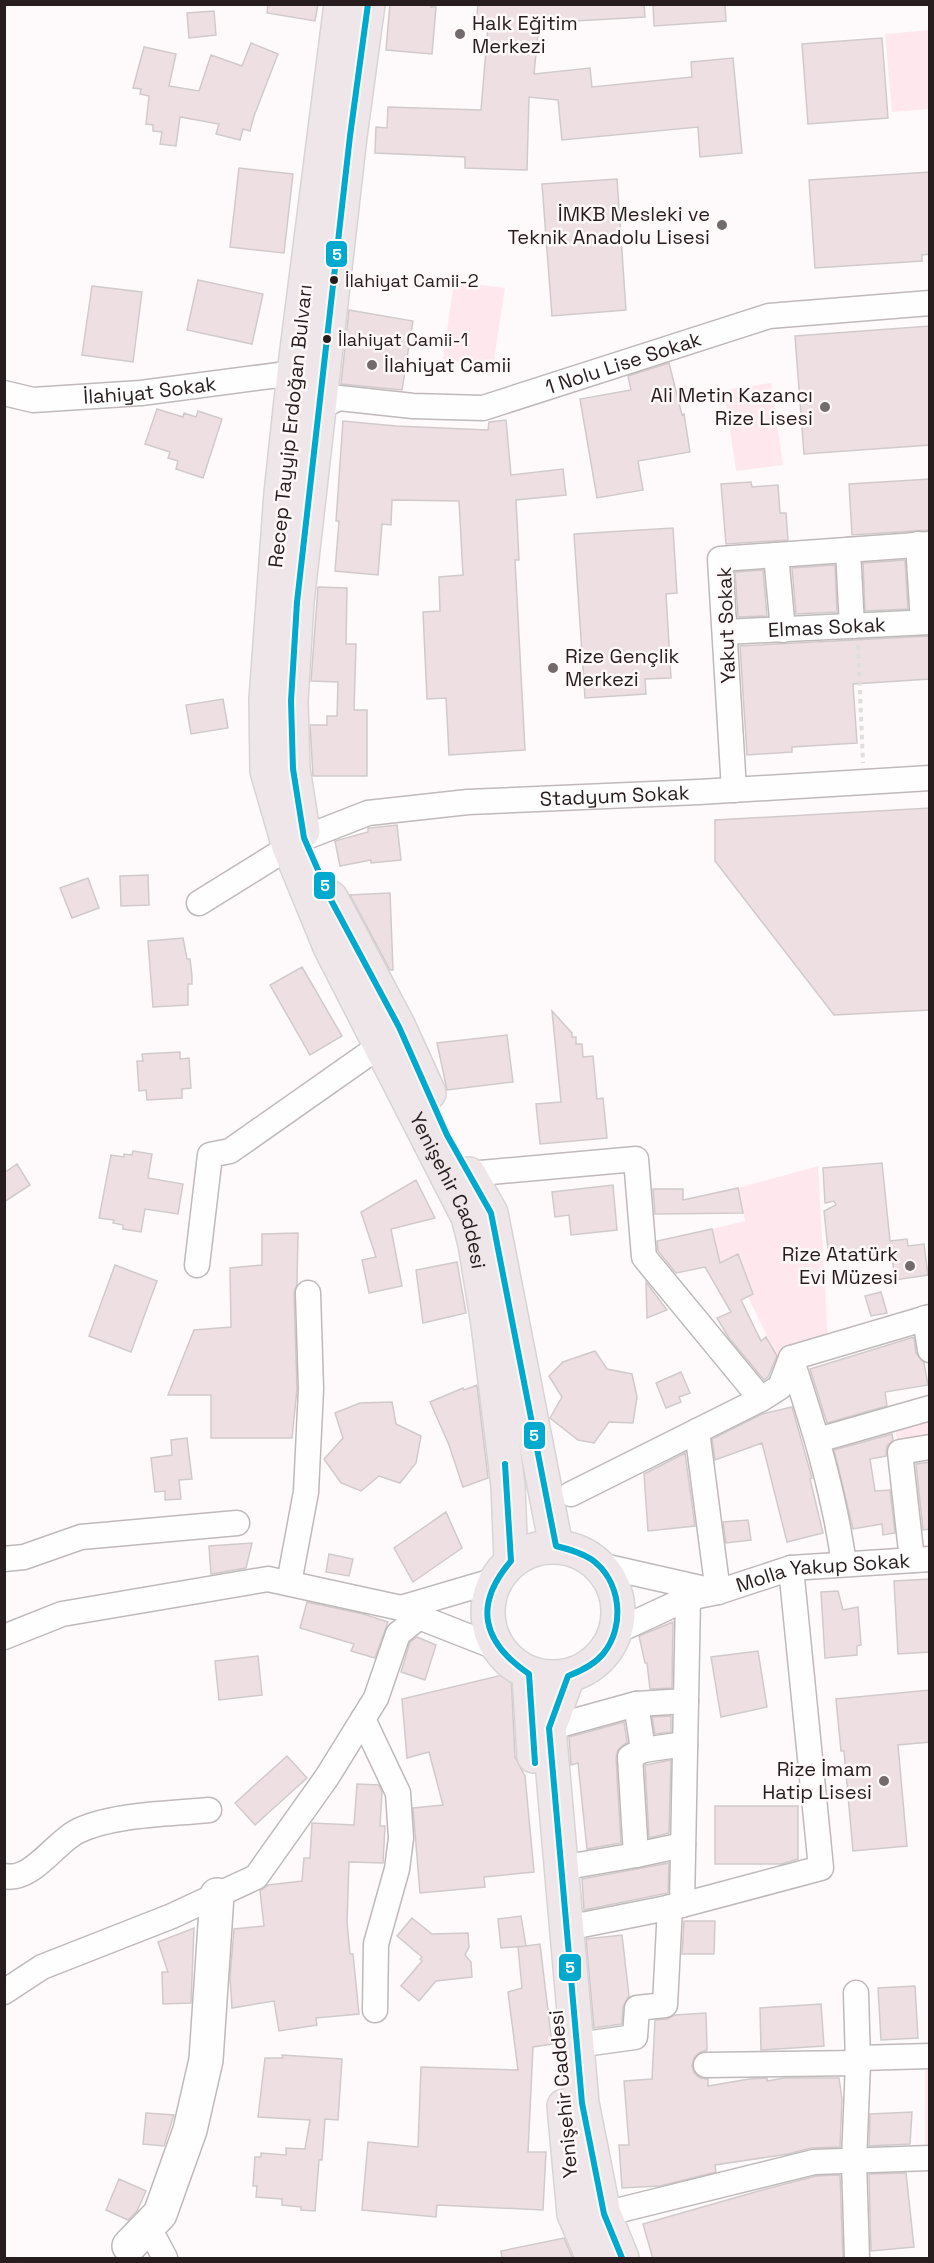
<svg xmlns="http://www.w3.org/2000/svg" width="934" height="2263" viewBox="0 0 934 2263" font-family="'Space Grotesk',sans-serif">
	<style>
		.green { fill: #ffe8ed }
		.building { fill: #eedfe2; stroke: #d1cacc; stroke-width: 1.5 }
		.lines { fill: none; stroke-linecap: round; stroke-linejoin: round }
		.street-casing { stroke: #bfb9ba; stroke-width: 27 }
		.secondary-casing { stroke: #bfb9ba; stroke-width: 36 }
		.primary-casing { stroke: #d8d4d5; stroke-width: 36 }
		.path { stroke: #dfddde; stroke-width: 4; stroke-dasharray: 4.5 4.5; stroke-linecap: butt }
		.street { stroke: #fffefe; stroke-width: 24 }
		.secondary { stroke: #fffefe; stroke-width: 33 }
		.primary { stroke: #eee6e8; stroke-width: 33 }
		.bus-1-casing { stroke: #fff9fa; stroke-width: 10 }
		.bus-1 { stroke: #00a9ce; stroke-width: 6 }
		.poi-dot { fill: #726a6b; stroke: #fff9fa; stroke-width: 2 }
		.bus-dot { fill: #271c1e; stroke: #fff9fa; stroke-width: 2 }
		.labels { text-anchor: middle; stroke-width: 5; stroke-linejoin: round; paint-order: stroke }
		.bus-label { font-size: 18px; fill: #271c1e; stroke: #fff9fa; text-anchor: start }
		.poi-label { font-size: 20px; fill: #271c1e; stroke: #fff9fa; text-anchor: end }
		.street-label { font-size: 20px; fill: #271c1e; stroke: #fff9fa }
		.line-badge { stroke: #fff9fa; stroke-width: 2 }
		.badge-label { font-size: 16px; text-anchor: middle; font-weight: bold; fill: #fff }
	</style>
	<rect width="100%" height="100%" fill="#fefafb"/>
	<path class="green" d="M929,30V109L892,112L885,34Z
		M454,281L505,288L493,367L443,359Z
		M771,383L783,465L736,471L724,390Z
		M818,1166L828,1339L778,1358L748,1297L720,1263L712,1229L745,1221L738,1188Z
		M929,1412V1446L900,1450L893,1423Z
		M925,2069H929V2148H925Z"/>
	<path class="building" d="M268,4H318L315,21L267,13Z
		M390,4H432L431,7H436L432,54L386,50Z
		M478,4H644L645,17L539,23L534,74L590,68L592,87L692,77L691,62L733,58L742,153L700,157L698,127L562,140L558,100L529,97L527,170L465,168V157L375,153L376,127L387,128L388,107L481,110L488,26L476,25Z
		M653,4H725L726,21L654,26Z
		M214,11L216,35L189,38L187,13Z
		M882,38L888,118L808,124L802,44Z
		M251,43L278,54L254,116L250,131L243,129L240,140L216,134L219,124L180,117L176,146L160,144L162,132L153,131V125L146,124L149,96L140,94L141,89L133,88L144,47L176,54L169,86L199,91L211,55L242,66Z
		M239,168L293,174L284,253L230,247Z
		M930,172V254L922,255V261L815,268L809,180Z
		M617,179L626,310L552,316L542,184Z
		M198,280L263,294L252,344L187,330Z
		M92,286L142,292L133,362L82,355Z
		M349,310L413,321L402,390L341,384Z
		M930,326V445L804,454L795,336Z
		M669,363L682,415L684,414L690,452L638,461L643,490L597,498L580,399L631,390L628,376Z
		M157,409L183,417L184,413L196,417L198,411L222,419L203,478L176,469L178,461L168,458L170,452L145,444Z
		M506,420L511,475L563,469L566,495L516,500L519,560H515L525,750L449,755L446,698L427,699L423,612L440,611L439,577L463,575L459,501L392,500L391,525L382,524L378,575L335,571L339,521H336L343,421L396,426L488,430L489,422Z
		M930,479V530L852,535L849,484Z
		M751,482L752,487L778,485L780,513H786L788,540L726,544L721,484Z
		M673,528L677,593L666,594L671,678L645,679L646,694L585,698L574,534Z
		M905,560L908,609L865,611L863,563Z
		M835,565L837,612L796,614L792,568Z
		M763,570L767,616L738,617L735,572Z
		M318,587L347,588L346,644H356L354,710H367V776H313L310,725H327V716H337L338,682L311,681Z
		M930,636V679L853,684L857,743L792,747V752L747,755L740,646Z
		M223,699L228,728L191,734L186,705Z
		M930,808V1010L834,1015L715,861V820Z
		M397,825L401,860L371,863V860L340,866L335,841L368,832V828H370Z
		M148,875L149,905L121,906L120,876Z
		M88,878L99,908L72,918L60,888Z
		M390,893L393,970H390L350,895Z
		M183,938L187,959H190L192,976V984H188V1005L153,1007L148,941Z
		M302,967L342,1036L310,1055L270,985Z
		M552,1011L572,1033V1037H576V1044H582L583,1057L593,1056L597,1099L603,1098L607,1138L540,1144L536,1104L561,1102Z
		M507,1035L513,1082L447,1090L437,1043Z
		M180,1052V1059L189,1058L191,1088L182,1089V1098L147,1100L146,1090L139,1091L137,1061H143L142,1054Z
		M133,1151L152,1154L148,1178L183,1184L178,1214L145,1209L141,1232L123,1229V1225L113,1223L114,1220L99,1218L111,1155L124,1157V1154L132,1155Z
		M882,1163L890,1241L907,1239L908,1246L924,1244L928,1275L895,1280L891,1248V1254L829,1259L824,1211L836,1205L834,1201L825,1203L823,1168Z
		M17,1164L30,1185L4,1202V1173Z
		M416,1180L435,1218L391,1229L402,1286L369,1293L362,1260L376,1257L361,1212Z
		M613,1185L617,1230L571,1235L569,1215L555,1217L552,1192Z
		M738,1188L743,1213L655,1214L653,1189H683V1200Z
		M712,1229L720,1263L738,1254L753,1294L741,1300L761,1341L766,1337L777,1356L768,1377L764,1380L729,1338L717,1318L731,1312L705,1267L676,1273L658,1251L657,1241Z
		M298,1233L297,1284L294,1293L297,1389L292,1438H211V1395H168L194,1330L231,1327L230,1268L262,1265V1234Z
		M457,1262L466,1313L423,1323L416,1270Z
		M115,1265L157,1281L131,1352L89,1336Z
		M646,1282L667,1310L647,1318Z
		M881,1292L887,1313L871,1316L865,1296Z
		M914,1337L916,1353L924,1363L928,1385L885,1392L887,1406L827,1423L810,1369Z
		M595,1351L607,1369L632,1374L637,1397L633,1423L609,1422L594,1443L578,1440L550,1418L562,1397L549,1376L563,1362Z
		M681,1372L690,1393L679,1397L681,1402L666,1408L656,1383Z
		M477,1385L488,1478L463,1487L449,1445L430,1402L463,1388L464,1390Z
		M392,1402L396,1424L421,1436L416,1463L400,1483L379,1476L361,1491L341,1483L324,1459L343,1438L335,1413L360,1403Z
		M792,1407L812,1478L810,1479L823,1533L787,1542L762,1443L715,1460L712,1439L762,1414Z
		M892,1434L893,1440L887,1446L886,1456L870,1459L875,1491L890,1490L895,1533L883,1535L882,1524L853,1529L834,1450Z
		M187,1438L192,1479L179,1480L181,1499L165,1500V1491L155,1492L151,1458L172,1455L171,1440Z
		M685,1453L695,1526L648,1531L644,1474Z
		M930,1462V1529L923,1530L916,1464Z
		M446,1512L462,1548L413,1582L394,1548Z
		M748,1520L751,1540L726,1543L723,1522Z
		M252,1543L246,1568L211,1574L209,1546Z
		M329,1554L353,1559L349,1576L326,1572Z
		M930,1579V1652L898,1654L894,1581Z
		M838,1591L843,1610L858,1607L861,1645L857,1646V1655L825,1658L821,1592Z
		M307,1602L363,1614L388,1622L375,1658L351,1651L354,1644L300,1628Z
		M673,1622L672,1688L650,1689L647,1663H645L639,1636Z
		M417,1637L436,1645L425,1680L401,1672L410,1642Z
		M758,1651L767,1707L721,1717L711,1657Z
		M258,1656L262,1695L219,1700L215,1661Z
		M511,1673L515,1757L525,1776L534,1872L484,1877L485,1887L420,1893L413,1808L443,1805L429,1752L407,1758L402,1699Z
		M930,1690V1742L898,1745L907,1846L853,1851L844,1751H841L836,1699Z
		M671,1716V1732L655,1734L652,1717Z
		M624,1722L627,1742L618,1750L616,1758L621,1843L587,1849L578,1763L571,1765L569,1737Z
		M287,1756L307,1778L255,1825L235,1803Z
		M671,1760L669,1833L649,1838L645,1765Z
		M357,1784L379,1785L382,1792L380,1826H385L383,1863L349,1862L347,1922L350,1954H353L359,2014L316,2018L317,2025L279,2031L274,2001L232,2008L230,1977L234,1929L264,1926L260,1891L268,1885L302,1881L304,1858H310L312,1823L354,1825Z
		M715,1806H798V1859L782,1864H715Z
		M669,1863L668,1893L584,1910L582,1879Z
		M521,1916L526,1946L501,1948L498,1919Z
		M412,1918L432,1934L468,1933L469,1947L465,1955L471,1962L472,1977L436,1981L419,2001L401,1986L422,1961L420,1959L422,1957L397,1936Z
		M684,1921H715L714,1954H682Z
		M194,1928L191,2003L163,2004L162,1972H168L158,1942Z
		M622,1935L629,1996L623,2007L622,2024L594,2028L586,1939Z
		M540,1944L552,2044L533,2047L528,2152H546L543,2210L437,2205L436,2217L362,2210L368,2142L418,2147L421,2067L518,2070L508,1992L522,1988L518,1947Z
		M915,1986L918,2038L881,2040L878,1988Z
		M821,2004L824,2046L761,2050L760,2008Z
		M706,2013L707,2050L699,2053L694,2058L692,2066L694,2073L700,2078L708,2079V2086L749,2079L767,2078V2081L784,2078H839L842,2099L840,2147L811,2148L788,2154L715,2165L716,2172L660,2186L622,2188L619,2145H629L624,2081L652,2079L655,2020L667,2019L675,2015Z
		M282,2055L342,2059L338,2120L325,2119L322,2160H319L315,2211L301,2210V2207L282,2205V2199L256,2197L257,2186H253L255,2157H261V2153L286,2155V2148L305,2149L310,2120L258,2117L265,2058H283Z
		M912,2112L910,2144L869,2146L870,2114Z
		M146,2113L174,2115L164,2146L143,2144Z
		M906,2173L914,2247L871,2251L869,2174Z
		M840,2175L843,2259H653L643,2224L762,2190L816,2176Z
		M119,2179L146,2191L137,2211L128,2220L106,2210Z
		M564,2238L573,2259H502L501,2251Z"/>
	<g class="lines">
		<g class="street-casing">
			<g id="street">
				<path id="s1" d="M4,393L33,400L141,393L294,373"/>
				<path id="s2" d="M318,408L339,398L413,406L483,408L769,316L930,303"/>
				<path d="M918,544L923,622"/>
				<path d="M848,550L852,626"/>
				<path d="M776,555L783,630"/>
				<path id="s3" d="M725,632L930,622"/>
				<path d="M734,790L720,559L930,544"/>
				<path id="s4" d="M304,838L368,813L468,802L699,792L930,778"/>
				<path d="M199,903L289,847"/>
				<path d="M469,1174L636,1159L644,1257L761,1399"/>
				<path d="M197,1265L210,1155L230,1151L381,1045"/>
				<path d="M925,1318L930,1350"/>
				<path d="M818,1440L930,1408"/>
				<path d="M571,1494L761,1399L780,1387L791,1358"/>
				<path d="M4,1559L24,1557L81,1537L237,1523"/>
				<path d="M912,1560L900,1452L930,1447"/>
				<path d="M844,1564C834,1492 814,1427 791,1358L930,1317"/>
				<path d="M599,1565L718,1592L697,1431"/>
				<path d="M496,1580L401,1608L419,1617L498,1648"/>
				<path d="M289,1583L306,1492L311,1389L308,1293"/>
				<path id="s5" d="M615,1632L688,1598L718,1592L791,1568L930,1559"/>
				<path d="M4,1637L62,1614L268,1579L401,1608"/>
				<path d="M363,1719L398,1793L401,1838L397,1869L376,1944L375,2010"/>
				<path d="M549,1728L636,1704"/>
				<path d="M685,1744L643,1750L636,1704L686,1701"/>
				<path d="M643,1750L630,1757L636,1855L683,1845"/>
				<path d="M561,1868L636,1855"/>
				<path d="M4,1876C31,1882 53,1845 76,1832C110,1814 170,1814 209,1810"/>
				<path d="M682,1905L821,1868L791,1568"/>
				<path d="M567,1928L682,1905L688,1598"/>
				<path d="M4,1992L42,1967L172,1916L256,1877L327,1777L376,1698L398,1634L419,1617"/>
				<path d="M856,1993L858,2063L854,2161L857,2258"/>
				<path d="M577,2045L635,2037L637,2008L665,2005L670,1907"/>
				<path d="M858,2058L930,2056"/>
				<path d="M706,2065L858,2063"/>
				<path d="M587,2214H604L814,2162L930,2158"/>
				<path d="M148,2226L165,2258"/>
			</g>
		</g>
		<g class="secondary-casing">
			<path id="secondary" d="M129,2246L160,2214L190,2130L206,2060L217,1895"/>
		</g>
		<g class="primary-casing">
			<g id="primary">
				<path id="s6" d="M341,4L294,373L281,493L266,699L267,771L289,847L330,947L468,1217L475,1244L488,1324L508,1486L511,1561"/>
				<path d="M303,831L293,769L291,701L297,602L350,136L368,4"/>
				<path d="M331,898L399,1027L429,1093"/>
				<path d="M469,1174L491,1213L556,1546"/>
				<circle cx="553" cy="1612" r="65"/>
				<path d="M529,1674L534,1756"/>
				<path d="M568,1676L549,1728L582,2103L604,2214L622,2258"/>
				<path d="M564,2106L574,2214L593,2258"/>
			</g>
		</g>
		<path class="path" d="M858,645L863,763"/>
		<use href="#street" class="street"/>
		<use href="#secondary" class="secondary"/>
		<use href="#primary" class="primary"/>
		<g class="bus-1-casing">
			<path id="bus-1" d="M368,4L350,136L297,602L291,701L293,769L304,838L332,902L399,1027L447,1135L491,1213L556,1546C568,1549 580,1552 591,1559C621,1580 626,1626 603,1654C594,1665 581,1671 568,1676L549,1728L582,2103L604,2214L622,2258
				M505,1464L511,1561C473,1605 482,1642 529,1674L535,1763"/>
		</g>
		<use href="#bus-1" class="bus-1"/>
	</g>
	<g class="poi-dot">
		<circle cx="460" cy="34" r="6"/>
		<circle cx="722" cy="225" r="6"/>
		<circle cx="372" cy="365" r="6"/>
		<circle cx="825" cy="407" r="6"/>
		<circle cx="553" cy="668" r="6"/>
		<circle cx="910" cy="1266" r="6"/>
		<circle cx="884" cy="1781" r="6"/>
	</g>
	<g class="bus-dot">
		<circle cx="334" cy="280" r="5"/>
		<circle cx="327" cy="339" r="5"/>
	</g>
	<g class="labels">
		<g class="bus-label">
			<text x="345" y="287">İlahiyat Camii-2</text>
			<text x="338" y="346">İlahiyat Camii-1</text>
		</g>
		<g class="poi-label">
			<text x="472" y="30" text-anchor="start">Halk Eğitim<tspan x="472" dy="23">Merkezi</tspan></text>
			<text x="710" y="221">İMKB Mesleki ve<tspan x="710" dy="23">Teknik Anadolu Lisesi</tspan></text>
			<text x="384" y="372" text-anchor="start">İlahiyat Camii</text>
			<text x="813" y="402">Ali Metin Kazancı<tspan x="813" dy="23">Rize Lisesi</tspan></text>
			<text x="565" y="663" text-anchor="start">Rize Gençlik<tspan x="565" dy="23">Merkezi</tspan></text>
			<text x="898" y="1261">Rize Atatürk<tspan x="898" dy="23">Evi Müzesi</tspan></text>
			<text x="872" y="1776">Rize İmam<tspan x="872" dy="23">Hatip Lisesi</tspan></text>
		</g>
		<g class="street-label">
			<text dy="7" stroke="none"><textPath href="#s2" startOffset="315">1 Nolu Lise Sokak</textPath></text>
			<text dy="7" stroke="none"><textPath href="#s1" startOffset="147">İlahiyat Sokak</textPath></text>
			<text transform="translate(290 426) rotate(-84)" y="7">Recep Tayyip Erdoğan Bulvarı</text>
			<text transform="translate(726 625) rotate(-92)" y="7">Yakut Sokak</text>
			<text dy="7" stroke="none"><textPath href="#s3" startOffset="102">Elmas Sokak</textPath></text>
			<text dy="7" stroke="none"><textPath href="#s4" startOffset="316">Stadyum Sokak</textPath></text>
			<text dy="7" stroke="none"><textPath href="#s6" startOffset="1230">Yenişehir Caddesi</textPath></text>
			<text dy="7" stroke="none"><textPath href="#s5" startOffset="219">Molla Yakup Sokak</textPath></text>
			<text transform="translate(563 2094) rotate(-95)" y="7">Yenişehir Caddesi</text>
		</g>
	</g>
	<g class="line-badge">
		<rect x="325" y="240" width="23" height="28" rx="6" fill="#00a9ce"/>
		<rect x="313" y="871" width="23" height="29" rx="6" fill="#00a9ce"/>
		<rect x="523" y="1421" width="23" height="29" rx="6" fill="#00a9ce"/>
		<rect x="558" y="1953" width="24" height="29" rx="6" fill="#00a9ce"/>
	</g>
	<g class="badge-label">
		<text x="337" y="260">5</text>
		<text x="325" y="891">5</text>
		<text x="534" y="1441">5</text>
		<text x="570" y="1973">5</text>
	</g>
	<rect width="934" height="2263" fill="none" stroke="#271c1e" stroke-width="12"/>
</svg>
